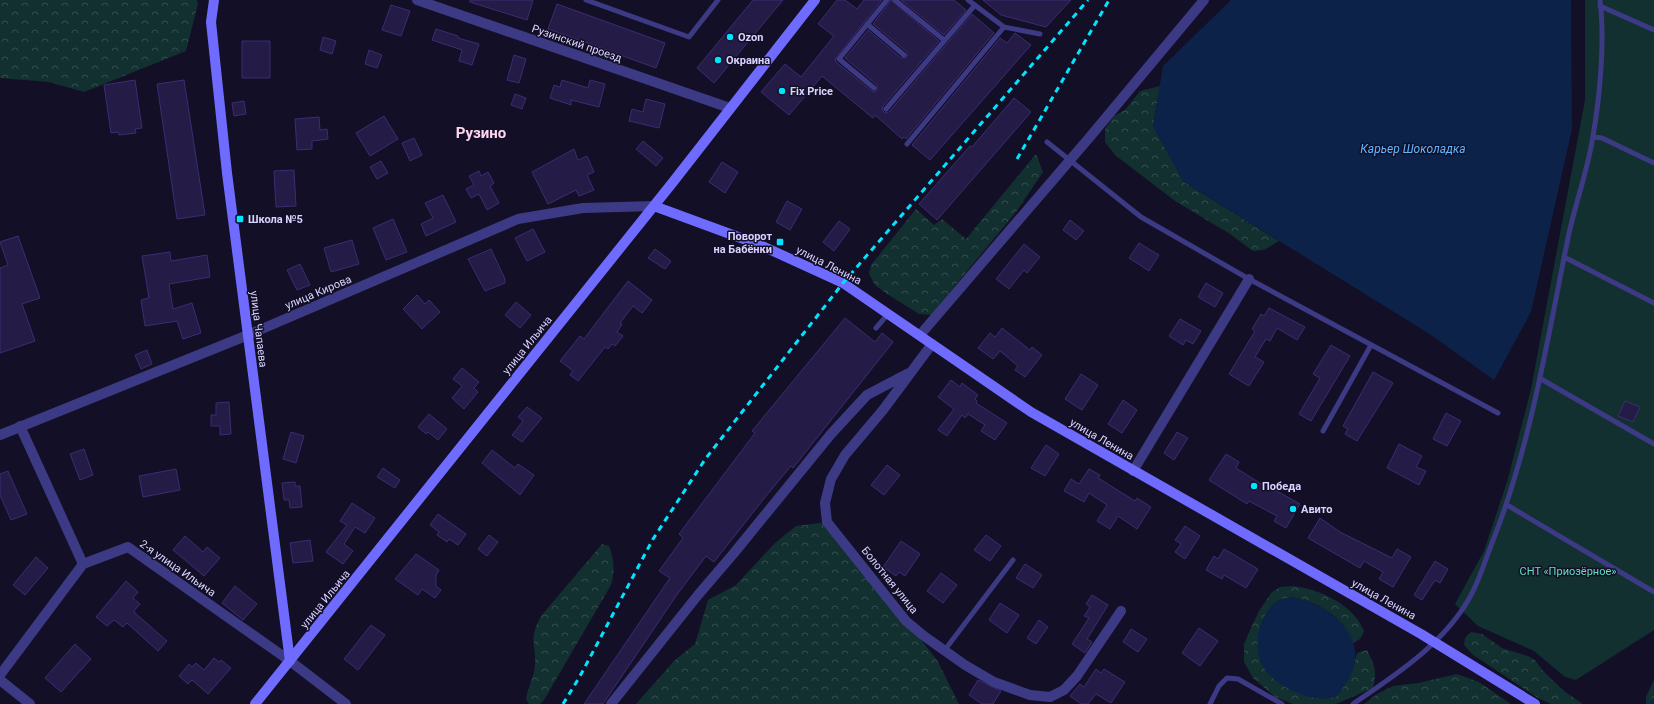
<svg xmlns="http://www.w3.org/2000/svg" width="1654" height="704" viewBox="0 0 1654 704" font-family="Roboto,sans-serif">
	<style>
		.forest { fill: url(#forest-crowns) }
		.garden { fill: #12302f }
		.water { fill: #0c2248 }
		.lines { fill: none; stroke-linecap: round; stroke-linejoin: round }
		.stream { stroke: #0c2248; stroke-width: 4 }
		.building { fill: #241b47; stroke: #3b2d73 }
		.lane { stroke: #3d3a85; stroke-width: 5 }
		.street { stroke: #3d3a85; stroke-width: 10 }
		.secondary { stroke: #6f6bff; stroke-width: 10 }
		.rail { stroke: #00e5ff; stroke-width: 3; stroke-dasharray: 6 5; stroke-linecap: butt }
		.poi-dot { fill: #00e5ff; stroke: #130f26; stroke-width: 1.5 }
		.labels { text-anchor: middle; stroke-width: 3; stroke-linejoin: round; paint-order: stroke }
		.poi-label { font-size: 11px; font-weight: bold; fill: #d9d4ff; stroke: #130f26; text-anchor: start }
		.street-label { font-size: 11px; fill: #d9d4ff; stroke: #130f26 }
		.park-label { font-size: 11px; fill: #5fe0c0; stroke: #130f26 }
		.water-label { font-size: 12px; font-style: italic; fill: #62b6ff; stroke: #130f26 }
		.district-label { font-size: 15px; font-weight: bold; fill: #ffd6f0; stroke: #130f26 }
	</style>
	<defs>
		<pattern id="forest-crowns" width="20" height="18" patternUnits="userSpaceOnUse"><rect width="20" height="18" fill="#12302f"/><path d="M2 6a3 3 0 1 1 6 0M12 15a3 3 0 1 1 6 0" fill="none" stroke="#344d4e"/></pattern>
	</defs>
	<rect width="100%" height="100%" fill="#130f26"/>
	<path class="forest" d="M0,0H197L198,4L186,51L84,92L49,82L0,78Z
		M1160,86L1153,126L1184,182L1279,241L1264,250L1253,251L1230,234L1175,201L1115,155L1105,142V129L1114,116L1125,110L1140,91Z
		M1036,154L1043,172L1016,212L931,315L919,314L887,294L875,285L869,274L871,265L916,209L934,225L942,219L966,239Z
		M827,522L937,660L959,704H636L675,660L695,644L708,600L736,585L775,543L796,526Z
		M602,544L609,546C614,558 615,573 611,585L544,700L540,704H529L526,699C528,687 534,677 535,665C536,641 528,641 541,616Z
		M1293,586C1320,589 1354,605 1364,631L1360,639L1353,643C1343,616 1317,601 1290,597L1336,697C1346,683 1353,670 1357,653L1367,650C1375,666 1377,671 1373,688L1336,704H1293L1275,697L1253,678L1244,662V644L1251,628L1259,611L1272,592L1280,587Z
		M1471,632L1482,634L1502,648L1528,656L1535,660L1543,671L1564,691L1583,704H1551L1538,698L1473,655L1464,645L1465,638Z
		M1457,674L1479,682L1511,704H1364L1377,694L1393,686L1418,683Z
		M1654,680V704H1646V697Z"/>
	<path class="garden" d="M1585,0H1654V630L1576,680L1565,677L1534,651L1478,626L1455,604L1484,551L1507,482L1531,389L1585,100Z"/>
	<path class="water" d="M1231,0H1571L1572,129L1531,312L1494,380L1428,333L1184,182L1153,126L1163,66Z
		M1290,597C1332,603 1376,642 1345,685C1342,689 1339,695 1335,697C1312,704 1280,688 1266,671C1251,651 1257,617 1276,602C1279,599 1286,598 1290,597Z"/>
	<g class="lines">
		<path class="stream" d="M1652,704L1654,700"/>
	</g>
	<path class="building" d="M470,0H533L527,20L470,2Z
		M753,0H783L714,83L697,68Z
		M837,0H845L857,9L864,0H882L835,59L836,62L873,92L877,90V85L845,58L868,30L901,58L907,57V52L873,24L891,0L939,41L883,106L882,110L885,113L889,112L972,14L994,33L906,139L904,137L902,139L875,115L873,118L822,76L789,115L761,92L785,64L801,77L834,36L818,24Z
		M901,0H954L966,10L944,35Z
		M983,0H1071L1046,27L1001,15Z
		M557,4L665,43L656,68L548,29Z
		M391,5L410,11L401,36L382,30Z
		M436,29L458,36V38L479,44L472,65L459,61L462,50L432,40Z
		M1015,33L1031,45L930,160L912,145L1000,38L1007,43Z
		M323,37L336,41L332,54L320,50Z
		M242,41H270V78H242Z
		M369,50L382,55L377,68L365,64Z
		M514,55L526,59L519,83L507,80Z
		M135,80L142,128L135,129L136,133L119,135L118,132L111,133L104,85Z
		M184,80L205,215L177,219L157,84Z
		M562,80L588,88L590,80L605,84L599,107L571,100V105L550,98L554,85L560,87Z
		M515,94L526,98L522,109L511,105Z
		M1014,98L1031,112L937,220L919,204L970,146L972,147Z
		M646,99L665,104L659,128L629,121L632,109L643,112Z
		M244,101L246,114L234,116L232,103Z
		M384,116L398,139L370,156L356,133Z
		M319,117L320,130L327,129L328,139L312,141V149L297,150L295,119Z
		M414,138L422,155L410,161L402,143Z
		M643,141L663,158L656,166L636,149Z
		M574,149L578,160L587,156L594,172L587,175L594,190L579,196L576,190L548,204L532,172Z
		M381,161L388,173L377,179L370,167Z
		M722,162L738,172L725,193L709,182Z
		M294,170L296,206L276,207L274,171Z
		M479,171L481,176L488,172L494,183L490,186L499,203L487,210L479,194L471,198L466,189L474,185L469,176Z
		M443,195L456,222L426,236L421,224L433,218L425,203Z
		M787,201L802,209L790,230L776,222Z
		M393,219L407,252L386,260L373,228Z
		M1070,220L1084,231L1076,240L1063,230Z
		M839,221L850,229L834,251L823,242Z
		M533,229L545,252L527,261L515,238Z
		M18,236L40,298L22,304L35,341L0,353V268L8,265L0,242Z
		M352,240L359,264L331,272L324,248Z
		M1139,243L1159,255L1149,271L1129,258Z
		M1024,244L1040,257L1027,273L1024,270L1009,289L996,279Z
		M491,249L505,279V283L485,291L468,259Z
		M655,249L671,261L665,269L648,258Z
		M170,252L171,261L207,255L210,277L169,284L173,309L192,303L201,333L183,339L177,321L145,326L141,300L149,298L142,256Z
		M300,264L310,285L297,290L287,270Z
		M628,281L652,300L642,313L633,306L620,323L622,324L617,332L623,336L615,346L612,344L608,349L605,347L578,381L570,375L573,371L560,361L580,336L584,339Z
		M1206,283L1223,293L1215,307L1198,297Z
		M417,295L425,304L429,300L440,312L422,329L403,309Z
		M516,302L531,315L520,328L505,315Z
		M1269,308L1305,327L1297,340L1277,328L1270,341L1266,339L1255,357L1264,362L1249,386L1229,374L1255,331L1252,329L1261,314L1264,316Z
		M845,318L875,342L882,333L893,342L793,468L791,466L766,496L714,562L706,556L676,596L603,704H584L670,578L659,571L683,538L679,534L755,433L752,431Z
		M1180,319L1201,331L1193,344L1186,340L1183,345L1169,336Z
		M1002,328L1030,350L1032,347L1042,355L1025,377L1015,370L1018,366L1000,351L993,359L978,348L990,333L995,337Z
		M1331,345L1350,356L1311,421L1299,414L1320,378L1313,374Z
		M147,350L152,364L141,369L135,355Z
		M462,368L479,382L474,388L478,392L464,409L452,398L462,386L453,379Z
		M1373,372L1393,383L1357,441L1345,434L1348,429L1343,426Z
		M1081,374L1098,385L1082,410L1065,399Z
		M951,380L960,387L962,383L978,395L975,399L977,401L976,403L1007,423L995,440L981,431L985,425L968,414L965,418L962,415L947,436L938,430L954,409L938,397Z
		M1123,400L1137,410L1122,433L1108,424Z
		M1625,401L1640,407L1633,422L1618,416Z
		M229,402L231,434L220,435V426H211V415H216V403Z
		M527,407L542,418L522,442L512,435L523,421L518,417Z
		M1446,413L1461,421L1447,446L1433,439Z
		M429,414L447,429L438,440L428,432L426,434L418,427Z
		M291,432L304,436L296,463L283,459Z
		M1177,432L1188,438L1174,460L1164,453Z
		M1399,444L1422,456L1416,467L1426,471L1419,485L1387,468Z
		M1046,445L1059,454L1045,476L1031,468Z
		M84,449L93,475L80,480L70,454Z
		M492,450L515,468L518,464L534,475L520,495L482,463Z
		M1226,454L1239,462L1236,468L1274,492L1275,490L1300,504L1286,528L1274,521L1277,516L1249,501L1247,504L1209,480Z
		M887,465L900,475L884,495L871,485Z
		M383,468L400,480L395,488L377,477Z
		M176,469L180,490L143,497L139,476Z
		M1089,469L1100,475L1098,478L1135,501L1137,498L1151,507L1137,529L1118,516L1110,529L1097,521L1107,505L1089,493L1084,502L1064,491L1071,479L1079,484Z
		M8,471L27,514L11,520L0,495V474Z
		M295,482V486H300L302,507L290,508L289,500H284L282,483Z
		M352,503L375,518L365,533L355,527L344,544L353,551L343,564L326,552L347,525L340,521Z
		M438,514L466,534L458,545L449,539L447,542L437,535L439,532L430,525Z
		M1320,518L1340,532L1392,558L1397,549L1411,557L1393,587L1379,579L1383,572L1364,561L1360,568L1308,538Z
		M1185,526L1200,536L1185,559L1175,552L1181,544L1175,540Z
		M489,535L498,542L487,556L478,549Z
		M986,535L1001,546L990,561L974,550Z
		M185,536L203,552L207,547L220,558L204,576L173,550Z
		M310,540L313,561L293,563L290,543Z
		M901,541L920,554L905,576L899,572L896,576L883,567Z
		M1224,549L1258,569L1246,588L1224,575L1222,579L1206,570L1214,556L1218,559Z
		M416,554L439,570L436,575V586L441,590L435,598L422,589L418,595L395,579Z
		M36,557L48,568L25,595L13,585Z
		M1435,561L1448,569L1440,583L1435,580L1422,600L1414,595Z
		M1025,564L1042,575L1033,588L1016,578Z
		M941,573L957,585L943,603L927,591Z
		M126,581L138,592L133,598L140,604L134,611L135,613L167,641L158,651L127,623L123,627L114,620L107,626L96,617Z
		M235,586L257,604L243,620L222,603Z
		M1092,595L1108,605L1087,639L1092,642L1085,653L1072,644L1089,618L1084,616L1090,607L1086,604Z
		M1000,603L1019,615L1007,633L989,620Z
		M1039,620L1048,627L1036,644L1027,638Z
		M371,625L385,635L358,670L344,659Z
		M1199,628L1218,641L1200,666L1182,653Z
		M1131,629L1147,639L1138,652L1123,642Z
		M75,644L91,659L61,692L45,678Z
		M214,658L219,662L221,660L231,668L208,694L192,680L188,684L179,676L189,664L192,667L196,663L204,670Z
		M1096,669L1101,673L1104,669L1125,682L1111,703L1096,694L1088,704H1081L1070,696L1080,684L1084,687Z
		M978,680L1001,691L993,704H982L969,695Z"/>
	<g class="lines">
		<path class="lane" d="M586,0L689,37L718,0
			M895,0L944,40
			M968,0L1004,27L1040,34
			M1600,6L1654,30
			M867,24L904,55
			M874,88L839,59L887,0
			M886,109L975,5
			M1593,137L1602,138L1654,163
			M1047,142L1141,217L1249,279L1498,413
			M907,144L1004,27
			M1564,257L1654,303
			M876,328L888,314
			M1541,379L1654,444
			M1323,431L1371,345
			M1507,505L1654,592
			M944,651L1013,560
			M1210,704L1219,686L1227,678L1238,679L1282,704
			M1353,704C1395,675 1444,644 1470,597C1479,581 1485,561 1492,543C1531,445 1547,341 1568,238C1575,204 1588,170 1593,136C1600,96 1605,40 1600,0"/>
		<path class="street" d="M417,0L730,108
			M920,335L1089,138L1204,0
			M932,344L883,410L845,455L831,479L825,503L827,522L906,621L924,636L965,665L994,682L1030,695L1050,697L1064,690L1077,676L1121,611
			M20,426L83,564
			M0,435L248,335L518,219L583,208L654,206
			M1133,471L1249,279
			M0,675L83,564L128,547L290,661L346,704
			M0,680L30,704
			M611,704L698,595L734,553L831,434L867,395L909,373"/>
		<path class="secondary" d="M214,0L211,22L227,173L290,661
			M654,206L760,245L843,283L1031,412L1421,634L1535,704
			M255,704L673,182L815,0"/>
		<path class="rail" d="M1017,159L1109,0
			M563,704L579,678L653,539L706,458L843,283L1088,0"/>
	</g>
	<g class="poi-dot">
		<circle cx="730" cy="37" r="4"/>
		<circle cx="718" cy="60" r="4"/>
		<circle cx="782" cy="91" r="4"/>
		<rect x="236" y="215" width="8" height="8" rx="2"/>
		<rect x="776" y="238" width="8" height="8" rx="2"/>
		<circle cx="1254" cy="486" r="4"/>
		<circle cx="1293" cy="509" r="4"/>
	</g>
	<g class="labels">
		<g class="poi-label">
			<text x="738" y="41">Ozon</text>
			<text x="726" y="64">Окраина</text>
			<text x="790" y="95">Fix Price</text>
			<text x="248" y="223">Школа №5</text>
			<text x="772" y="240" text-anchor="end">Поворот<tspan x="772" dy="13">на Бабёнки</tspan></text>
			<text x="1262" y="490">Победа</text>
			<text x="1301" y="513">Авито</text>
		</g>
		<g class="street-label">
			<text transform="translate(577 43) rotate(19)" y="4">Рузинский проезд</text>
			<text transform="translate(829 265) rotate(27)" y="4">улица Ленина</text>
			<text transform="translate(318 292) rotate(-23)" y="4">улица Кирова</text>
			<text transform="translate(259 329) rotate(83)" y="4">улица Чапаева</text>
			<text transform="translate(527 345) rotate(-51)" y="4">улица Ильича</text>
			<text transform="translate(1102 439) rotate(30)" y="4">улица Ленина</text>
			<text transform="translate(178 568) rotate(35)" y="4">2-я улица Ильича</text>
			<text transform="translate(890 580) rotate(51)" y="4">Болотная улица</text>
			<text transform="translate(325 599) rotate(-51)" y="4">улица Ильича</text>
			<text transform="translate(1384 599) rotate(29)" y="4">улица Ленина</text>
		</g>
		<g class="park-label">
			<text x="1568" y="575">СНТ «Приозёрное»</text>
		</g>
		<g class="water-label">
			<text x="1413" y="153">Карьер Шоколадка</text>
		</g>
		<g class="district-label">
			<text x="481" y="138">Рузино</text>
		</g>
	</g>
</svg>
